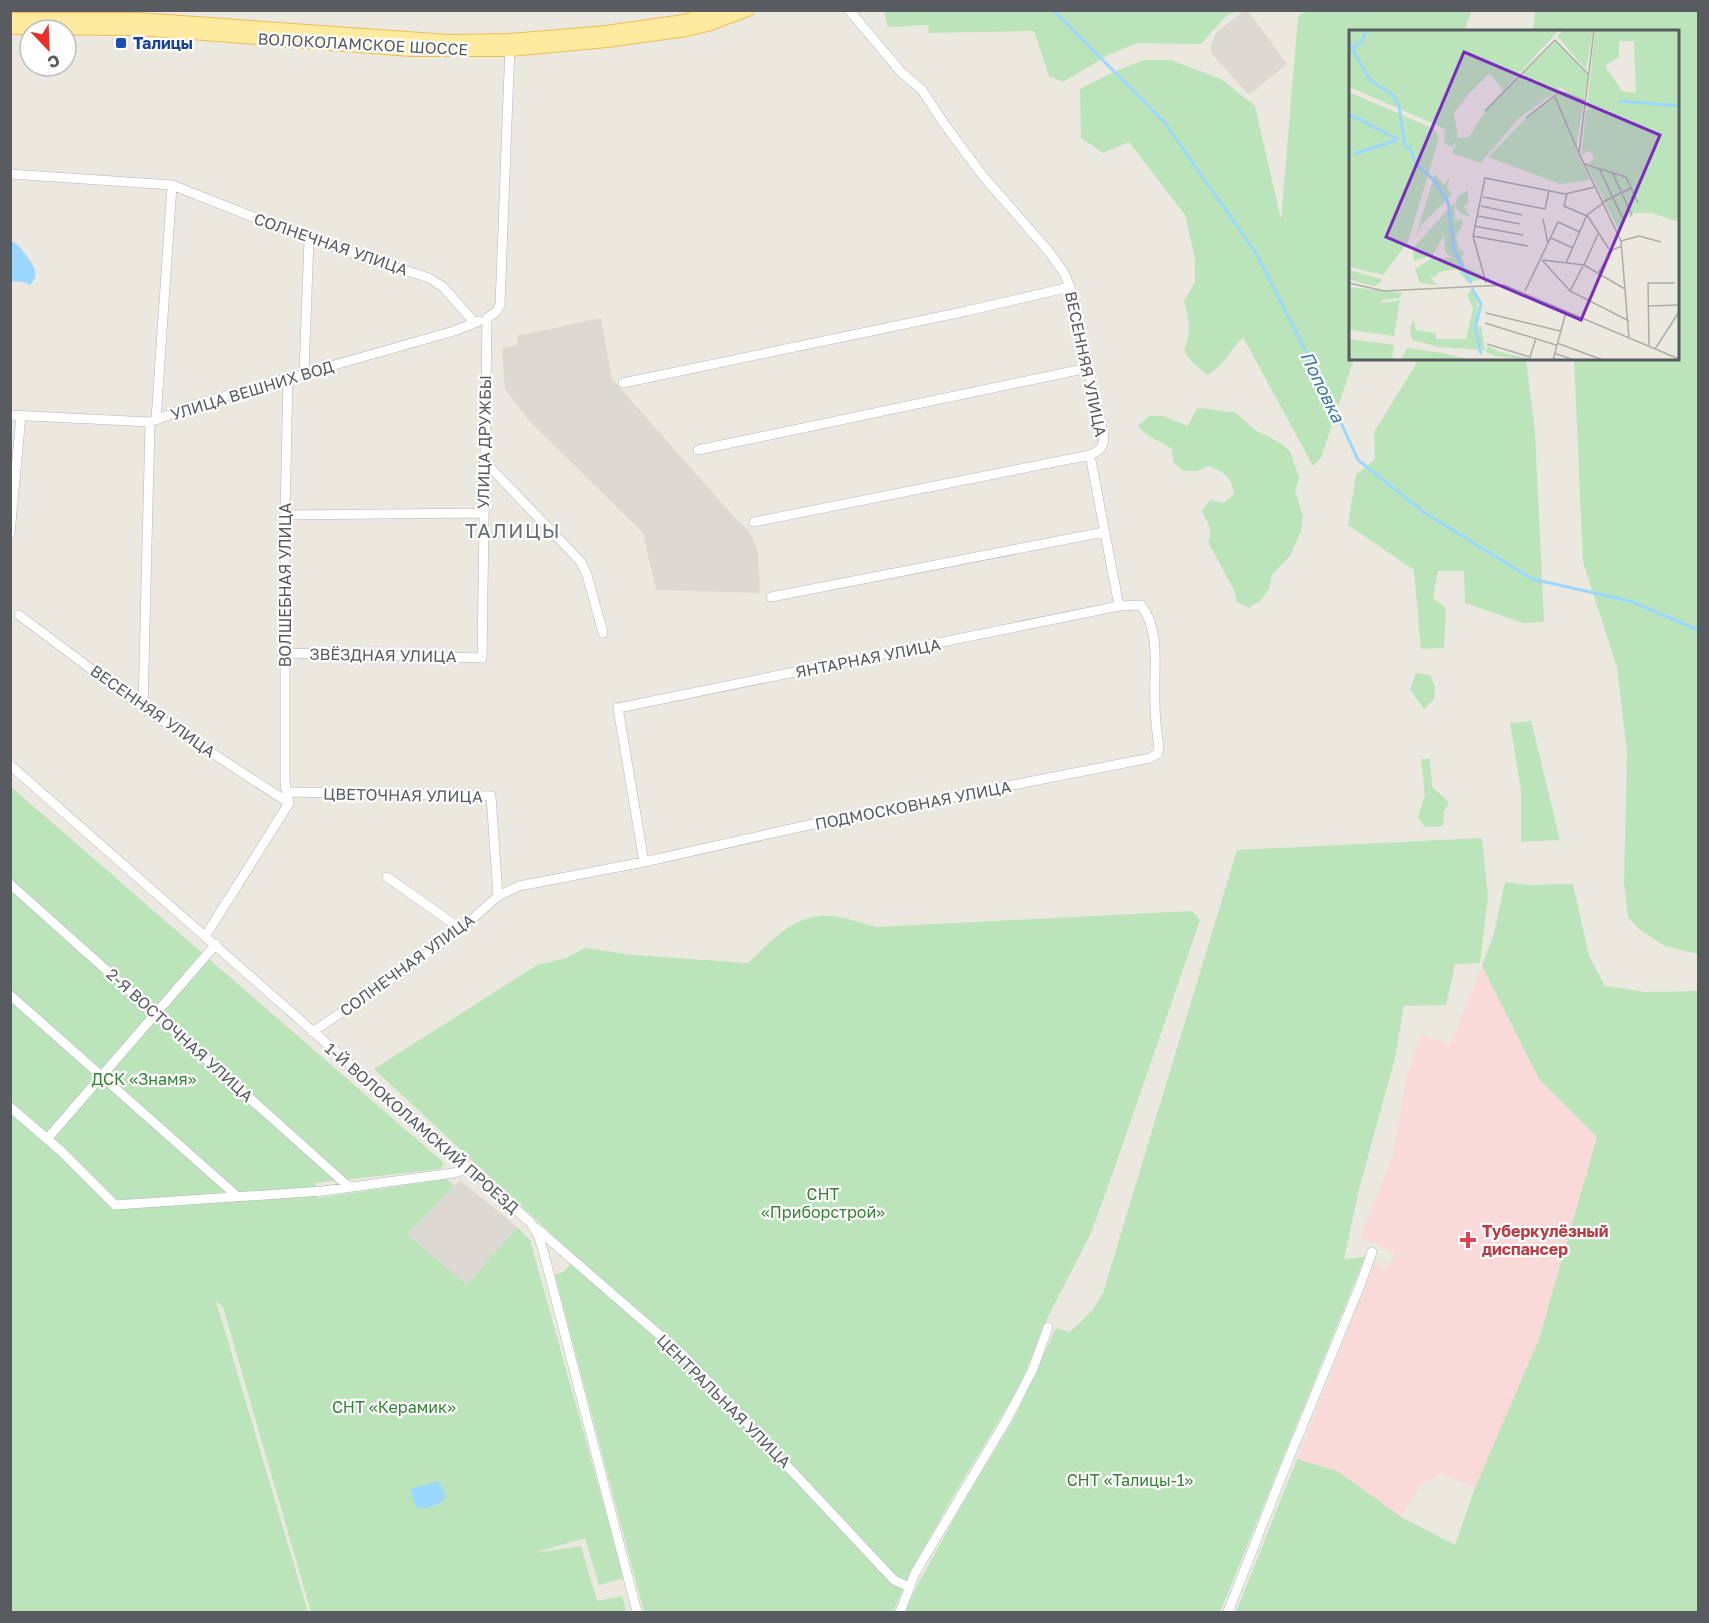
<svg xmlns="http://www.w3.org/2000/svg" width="1709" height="1623" viewBox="0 0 1709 1623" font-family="'Golos Text',sans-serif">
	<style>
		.industrial { fill: #dcd9d3 }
		.medical { fill: #fadad8 }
		.green { fill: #bce4ba }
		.water { fill: #9bd8ff }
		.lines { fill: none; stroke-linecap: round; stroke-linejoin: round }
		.stream { stroke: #9bd8ff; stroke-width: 3 }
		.minor-casing { stroke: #b2b6ba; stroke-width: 10 }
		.major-casing { stroke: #f1bd52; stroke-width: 14 }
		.minor { stroke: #fff; stroke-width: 9 }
		.major { stroke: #ffeba0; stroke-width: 12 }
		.transit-dot { fill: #1a4fb4; stroke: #fff; stroke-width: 2 }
		.health-dot { fill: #e0444e; stroke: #fff; stroke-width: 2 }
		.labels { text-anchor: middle; stroke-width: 4.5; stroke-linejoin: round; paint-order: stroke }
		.transit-label { font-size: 16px; font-weight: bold; fill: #164399; stroke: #fff; text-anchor: start }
		.street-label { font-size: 16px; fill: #585c60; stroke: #fff }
		.park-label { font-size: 16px; fill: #348334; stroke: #fff }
		.health-label { font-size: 16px; font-weight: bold; fill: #be3a42; stroke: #fff; text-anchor: start }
		.water-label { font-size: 18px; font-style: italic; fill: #3a78af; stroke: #fff }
		.quarter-label { font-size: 20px; letter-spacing: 1.5px; fill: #696e72; stroke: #fff }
		.inset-river { fill: none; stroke: #9bd8ff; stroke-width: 3 }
		.inset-road { fill: none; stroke: #acaca8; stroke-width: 1.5 }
		.view { fill: #7b2cbf; fill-opacity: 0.15; stroke: #7b2cbf; stroke-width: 3 }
		.inset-edge { fill: none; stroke: #585c60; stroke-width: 3 }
	</style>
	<rect width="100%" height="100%" fill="#ebe8df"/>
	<path class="industrial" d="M1243,11H1248L1287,64L1249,95L1212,54L1210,48L1216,33Z
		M601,318L612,379L737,520L749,531L758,551L760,593L656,590L643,533L530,422L505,389L502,348L518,345L517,336Z
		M460,1180L517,1227L467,1285L407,1234Z"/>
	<path class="medical" d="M1482,966L1539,1079L1597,1137L1539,1339L1475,1488L1441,1473L1419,1488L1401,1517L1339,1472L1297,1459L1374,1264L1387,1269L1395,1253L1361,1237L1393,1154L1407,1075L1422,1035L1450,1045Z"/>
	<path class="green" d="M884,11V10L1238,11L1226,16L1201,44L1138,43L1110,54L1063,82L1049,76L1034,31L929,33L928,25L888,27Z
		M1306,11L1469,10L1471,13L1464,31L1350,32V358L1354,359L1321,458L1313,466L1243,337C1230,350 1223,367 1207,375L1190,360L1184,350C1192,331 1189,321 1184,301L1195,282V258L1185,215L1129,142L1103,153L1081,138L1080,89L1118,70L1144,60H1171L1221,79L1255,106L1281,220L1298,17Z
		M1535,11H1698V954L1665,946L1640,930L1628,917L1624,883L1627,752L1617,667L1583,562L1574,359L1678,358V32L1533,31Z
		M1418,358L1526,359L1535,432L1544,622L1523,623L1465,603L1464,571H1438L1433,598L1446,608L1444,648L1421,649L1414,570L1348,525L1356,475L1375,459L1374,432L1415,366Z
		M1197,408C1210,408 1221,412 1235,412L1255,430L1280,443L1290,451L1299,478L1295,490L1303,517L1301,531L1290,556L1272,575L1269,589L1261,600L1249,608L1237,602L1234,590L1208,542C1214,531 1207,521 1202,511L1210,500L1224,503L1234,494C1231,476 1225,473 1209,466L1197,471H1183L1173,462L1172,449C1159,440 1148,438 1138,426L1149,416H1163L1188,426Z
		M1416,673L1430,675L1435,687L1434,699L1424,709L1410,690Z
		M1531,721L1560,840L1521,842V790L1510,723Z
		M1421,759H1430L1432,787L1449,802L1444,812L1443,826L1425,827L1418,817L1425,795Z
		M10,786L444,1163L441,1169L315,1183L318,1198L447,1179L454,1186L407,1234L467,1285L517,1227L530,1240L624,1578L599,1585L585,1538L534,1553L581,1546L597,1601L622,1596L626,1612H335L337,1611L311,1612L223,1307L216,1301L308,1612H11Z
		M1482,838L1488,897L1480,963L1455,964L1446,1005L1404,1006L1395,1058L1359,1189L1344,1259L1365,1257L1220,1612H905L918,1584L963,1503L1015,1417L1056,1328L1070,1332L1092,1311L1103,1293L1237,850Z
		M1505,882L1528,885L1573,884L1589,956L1605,986L1646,992L1698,991V1612H1236L1297,1459L1339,1472L1401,1517L1455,1545L1475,1488L1539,1339L1597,1137L1539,1079L1482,966L1494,933Z
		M1192,911L1200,920L1118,1158L1091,1233L1049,1315L1018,1389L955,1493L917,1560L904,1586L893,1612H644L555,1275L565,1271L576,1257L374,1069L537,965L566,958L585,948L633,955L748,963C771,942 795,912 830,916C845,917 861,923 876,927Z"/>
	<path class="water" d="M11,241C19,244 20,248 25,254C33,265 41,273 30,285L24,282L11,281Z
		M438,1481L446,1495L445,1499C439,1505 424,1510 416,1507L410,1489Z"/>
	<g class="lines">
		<path class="stream" d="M1053,10L1164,122L1256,253L1332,403L1358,460L1425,513L1532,579L1630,601L1698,630"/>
		<g class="minor-casing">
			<path id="minor" d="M10,174L172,185L309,239L429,278L443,287L475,323
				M304,373L309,239
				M623,383L967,311L1070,287
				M10,415L150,422L197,404L454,331L479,321
				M156,420L172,185
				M698,450L1088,368
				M1090,455L1119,606
				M484,461L581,562L587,575L603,633
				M285,515L483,513
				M754,522L1090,455C1099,451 1103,448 1104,438L1070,287L1064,273L1050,253L983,176L945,125L922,90L901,72L849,10
				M10,533L21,416
				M771,597L1104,532
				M19,615L143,708L289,803
				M285,653L482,658L487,318L496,312L500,305L510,45
				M143,708L150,422
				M10,765L530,1222L538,1235L544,1254L637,1612
				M287,792L491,796L498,896
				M387,877L461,929
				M10,884L349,1187
				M206,935L289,803L285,783V515L288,378
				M10,995L238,1197
				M312,1032L383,985L461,929L498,896L519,886L644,862L804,826L1150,758L1157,754L1159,748C1157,734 1155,719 1155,705C1153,672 1162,633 1141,605L1119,606L618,708L644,862
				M10,1107L61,1151L115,1205L323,1191L453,1173L469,1169
				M47,1139L216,944
				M536,1228L685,1357L894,1580L909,1587
				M900,1612L915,1573L1007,1419L1033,1369L1048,1327
				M1228,1612L1280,1480L1361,1283L1372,1252"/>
		</g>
		<g class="major-casing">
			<path id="major" d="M10,19H139L449,41L510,40L606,32L683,21L720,10
				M10,28L139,29L411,50H510L607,41L686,30L708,25L748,10"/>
		</g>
		<use href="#minor" class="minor"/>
		<use href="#major" class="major"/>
	</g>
	<rect class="transit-dot" x="115" y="37" width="12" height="12" rx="3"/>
	<path class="health-dot" d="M1465 1231h6v6h6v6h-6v6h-6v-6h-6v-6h6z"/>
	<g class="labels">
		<g class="transit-label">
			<text x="133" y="49">Талицы</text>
		</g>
		<g class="street-label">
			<text transform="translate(363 44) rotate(3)" y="6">ВОЛОКОЛАМСКОЕ ШОССЕ</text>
			<text transform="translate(331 244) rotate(19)" y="6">СОЛНЕЧНАЯ УЛИЦА</text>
			<text transform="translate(1086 364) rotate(78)" y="6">ВЕСЕННЯЯ УЛИЦА</text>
			<text transform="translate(252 390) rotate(-17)" y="6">УЛИЦА ВЕШНИХ ВОД</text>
			<text transform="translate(484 442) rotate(-89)" y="6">УЛИЦА ДРУЖБЫ</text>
			<text transform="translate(285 585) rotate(-90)" y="6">ВОЛШЕБНАЯ УЛИЦА</text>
			<text transform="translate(383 655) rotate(1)" y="6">ЗВЁЗДНАЯ УЛИЦА</text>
			<text transform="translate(868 658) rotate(-11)" y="6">ЯНТАРНАЯ УЛИЦА</text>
			<text transform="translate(153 711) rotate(35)" y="6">ВЕСЕННЯЯ УЛИЦА</text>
			<text transform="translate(403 795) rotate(1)" y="6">ЦВЕТОЧНАЯ УЛИЦА</text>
			<text transform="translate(913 805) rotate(-11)" y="6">ПОДМОСКОВНАЯ УЛИЦА</text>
			<text transform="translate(407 965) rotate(-36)" y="6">СОЛНЕЧНАЯ УЛИЦА</text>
			<text transform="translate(180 1035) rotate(42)" y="6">2-Я ВОСТОЧНАЯ УЛИЦА</text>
			<text transform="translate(422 1128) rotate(41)" y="6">1-Й ВОЛОКОЛАМСКИЙ ПРОЕЗД</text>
			<text transform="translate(724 1401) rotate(45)" y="6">ЦЕНТРАЛЬНАЯ УЛИЦА</text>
		</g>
		<g class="park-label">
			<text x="144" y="1085">ДСК «Знамя»</text>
			<text x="823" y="1200">СНТ<tspan x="823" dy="18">«Приборстрой»</tspan></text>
			<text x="394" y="1413">СНТ «Керамик»</text>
			<text x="1130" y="1486">СНТ «Талицы-1»</text>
		</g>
		<g class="health-label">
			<text x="1482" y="1237">Туберкулёзный<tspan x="1482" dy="18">диспансер</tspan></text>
		</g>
		<g class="water-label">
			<text transform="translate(1322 387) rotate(64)" y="6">Поповка</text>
		</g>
		<g class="quarter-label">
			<text x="513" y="538">ТАЛИЦЫ</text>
		</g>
	</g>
	<g transform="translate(1349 30)">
		<rect width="330" height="330" fill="#ebe8df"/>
		<path d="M0,0H210L154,61L141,43L121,63L105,83L109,108L120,107L137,80L207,11L239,45L227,119L241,150L211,154L139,127L183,82L212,62L222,67L212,58L169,89L132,133L103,123L108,110L103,117L95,113L96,100L92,97L0,57ZM215,0H244L237,40L208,6ZM246,0H330V192L303,183H284L283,187L277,186L270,201L238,136L254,138L238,134L245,129L241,121L232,125L237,80H241L238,78ZM270,11H285L287,63L273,61L256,36L270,27ZM0,62L85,99L90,107L59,212L34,245L0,237ZM86,144L95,155L101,147L98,157L103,165L73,194L67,206ZM119,160V174L115,176L121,187L111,183L106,176L109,166ZM105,173L106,191L112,189L114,193L107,208L110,219L115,222L113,228H104L96,222L95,205L84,225L65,231L64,218ZM84,227L114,229L115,237L132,244L131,250L118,252L108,239L90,242L86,247L80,246L88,255L71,253L66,239ZM0,240L32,249L34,250L26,256L11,253L0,249ZM0,257L54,263L50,268L33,270V273L51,270L45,306L0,300ZM124,259L129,269L127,296H132L136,320L90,317L63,310L61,297L65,290L67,300L87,303V309H117L124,278L118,265ZM0,309L45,315L43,330H0ZM139,316L151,322L185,330L147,326L136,322ZM58,318L93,323L124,330H52Z" fill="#bce4ba" fill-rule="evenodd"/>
		<path class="inset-river" d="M0,13L21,50L44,65L50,77L56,116L61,118L67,134L85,150L99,172L105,220L122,253M4,18L13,11L17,0M270,71L330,76M0,84L48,109M5,124L48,110M123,258L132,274L126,298L132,324"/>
		<path class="inset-road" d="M245,0L230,123L272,211L280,308M205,65L230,123M136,81L206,10L239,44M177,88L211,61L237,71M235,134L277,147L289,173M250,138L274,189M263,142L283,185M218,164L215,176L238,186M134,167L196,179L200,161M254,172L282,158M132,176L173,185M238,185L260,219M129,186L171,194M194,189L199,214M125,196L174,205M124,206L179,216M202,208L224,218M272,211L290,206L312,212M193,230L221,261L280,291M194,230L235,235L276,259M217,233L238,185L254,173M235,235L249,204M250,242L263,220L273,216M0,253L35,261L155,255L330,329M137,253L124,206L136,148L216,164L246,157M176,261L209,192L231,202M221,261L234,236M300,276L330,275M137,283L211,301M136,293L207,315M208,313L254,330M138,314L181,327L187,308M300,315L299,253H326M306,319L330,282M205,323L225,330M204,330L217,282"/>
		<path class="view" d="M115,22L311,105L232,290L37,207Z"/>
		<rect width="330" height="330" class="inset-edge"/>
	</g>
	<rect width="1709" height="1623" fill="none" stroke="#585c60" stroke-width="24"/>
	<g transform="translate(48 48) rotate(157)"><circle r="28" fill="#ffffff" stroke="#bcbebf" stroke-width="1.5"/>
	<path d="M0-4.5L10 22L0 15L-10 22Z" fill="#e92d27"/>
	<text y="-9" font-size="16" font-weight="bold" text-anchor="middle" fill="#585c60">С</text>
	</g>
</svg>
